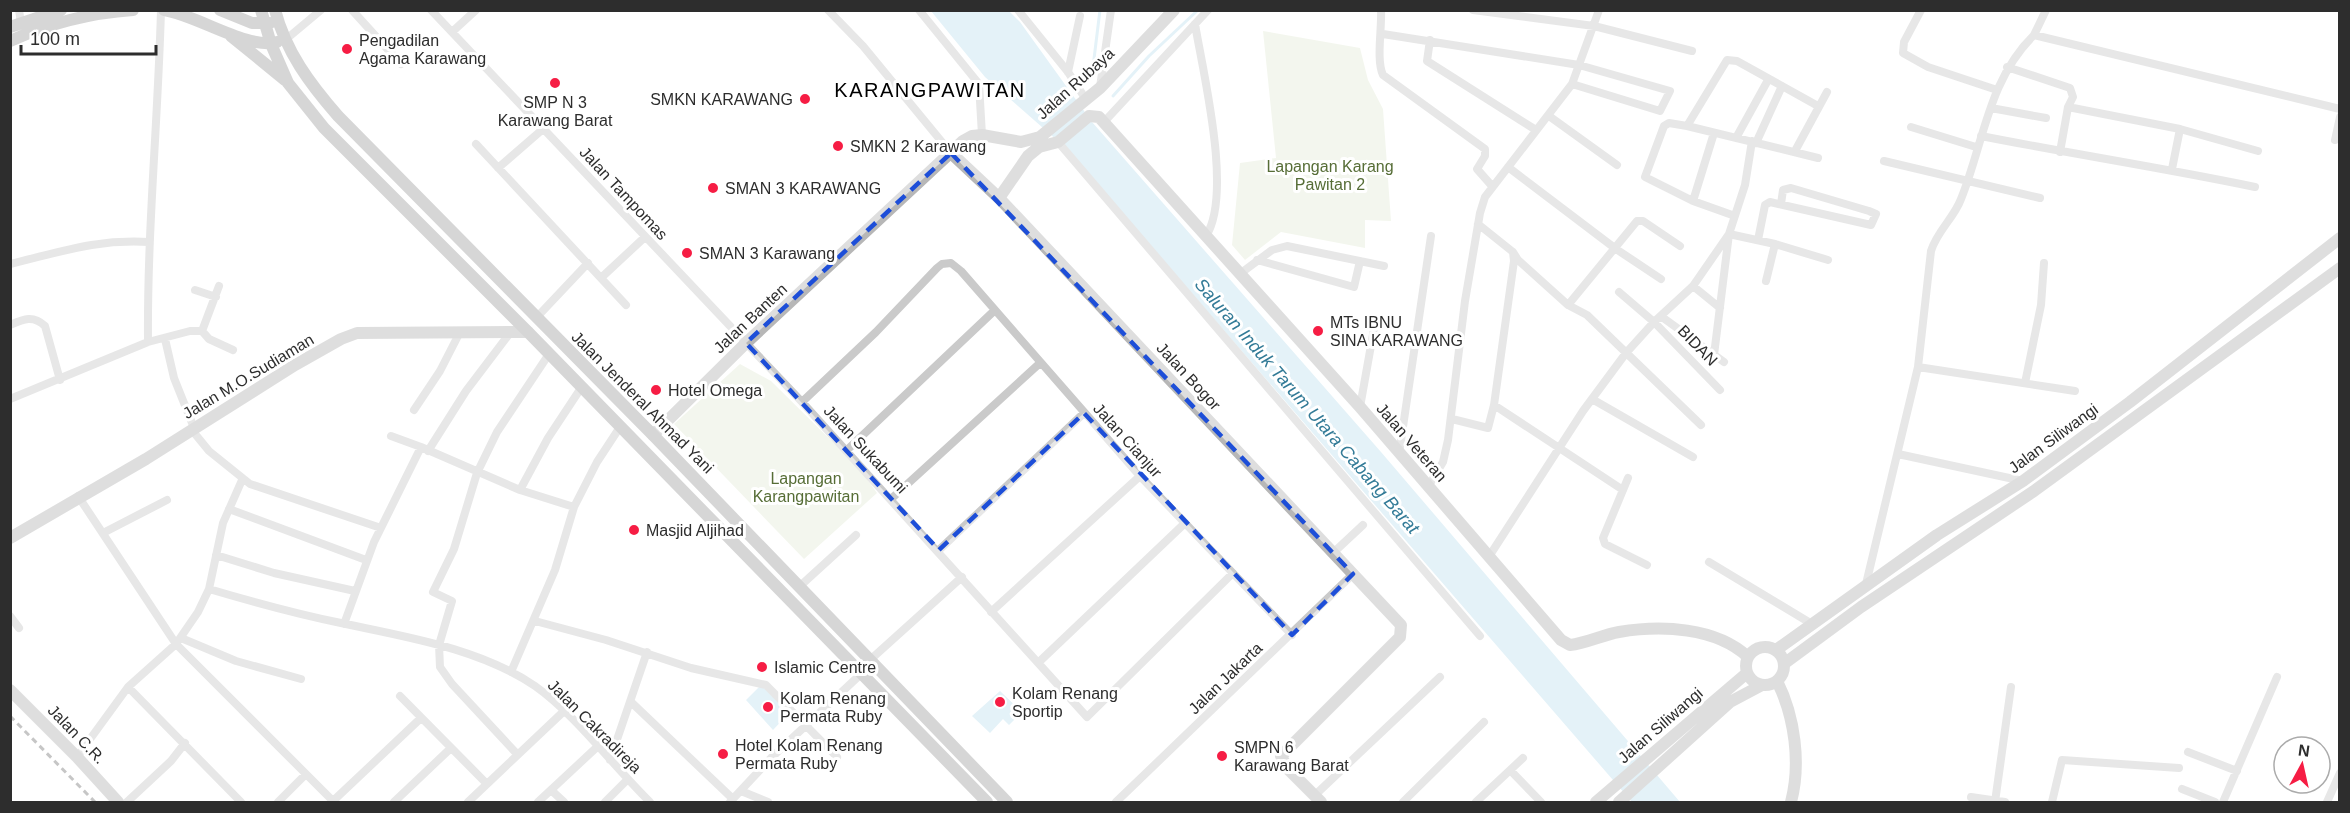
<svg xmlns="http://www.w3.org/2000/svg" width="2350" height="813" viewBox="0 0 2350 813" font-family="Helvetica,sans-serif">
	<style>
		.green { fill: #e5ecd9 }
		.water { fill: #c3e2ef }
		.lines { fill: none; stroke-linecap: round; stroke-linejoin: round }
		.stream { stroke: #c3e2ef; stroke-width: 3 }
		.street { stroke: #cacaca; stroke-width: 8 }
		.secondary { stroke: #b7b7b7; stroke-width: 12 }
		.primary { stroke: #a5a5a5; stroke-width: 12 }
		.rail { stroke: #828282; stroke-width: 3; stroke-dasharray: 6 4.5; stroke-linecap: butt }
		.marked { fill: none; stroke: #1d4ed8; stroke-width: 4.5; stroke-dasharray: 12 8; stroke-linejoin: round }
		.poi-dot { fill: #f61d44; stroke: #fff; stroke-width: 2 }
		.labels { text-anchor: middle; stroke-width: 6; stroke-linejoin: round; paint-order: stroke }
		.poi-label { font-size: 16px; fill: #2d2d2d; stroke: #fff; text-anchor: start }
		.street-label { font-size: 16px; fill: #2d2d2d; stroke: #fff }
		.park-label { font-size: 16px; fill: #566d36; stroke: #fff }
		.water-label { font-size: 18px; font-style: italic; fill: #337b97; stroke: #fff }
		.quarter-label { font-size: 20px; letter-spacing: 1.5px; fill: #000; stroke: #fff }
	</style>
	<rect width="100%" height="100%" fill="#fff"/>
	<path class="green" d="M1263,31L1360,48L1368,80L1383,109L1391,221L1365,220V248L1281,232L1245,260L1232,245L1240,163L1276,158Z
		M740,364L771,381L858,467L877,493L804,559L674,424Z"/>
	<path class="water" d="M931,11H1009L1020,22L1092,122L1381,452L1680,802H1632L1067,149L985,77Z
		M761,685L789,713L773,730L746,700Z
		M1000,691L1022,712L1009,725L1003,719L990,733L972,716Z"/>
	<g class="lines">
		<path class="stream" d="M1095,70L1093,67L1100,10
			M1113,96L1149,56L1198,10"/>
		<path class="street" d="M19,10L21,23
			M352,10L401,64
			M431,10L802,402L1087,717L1233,573
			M828,10L863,46L951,153
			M919,10L979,84L982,135
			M1018,10L1068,72L1085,98
			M1381,10C1382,29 1376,60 1383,75L1485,149V156L1477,169L1492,186
			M1473,10L1594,26L1692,51
			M1921,10L1904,42L1903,53L1928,67L1997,90
			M1195,24C1203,73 1233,194 1206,236
			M452,32L476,10
			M1383,34L1579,65L1670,91L1660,111L1572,84
			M2034,35L2046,10
			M1430,40L1427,61L1536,130
			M284,41L321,10
			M2007,67L2070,88L2073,97L2068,107L2180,129L2258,151
			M1068,72L1080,16
			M1100,87L1111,10
			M1991,108L2046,118
			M1549,116L1617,165
			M1104,122L1208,10
			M1687,126L1727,60L1737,61L1818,106
			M1911,127L1976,147
			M1981,136C2072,154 2164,168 2255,187
			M1736,138L1768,80
			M2335,140L2340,117
			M1058,142L1480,636
			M1756,143L1782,86
			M476,144L626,305
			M1795,151L1827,92
			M2060,152L2068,107
			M1884,161L2040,198
			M1508,167L1616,249L1661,279
			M498,168L543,129
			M2172,169L2180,129
			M1693,201L1714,133
			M1735,216L1693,201L1645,177L1664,126L1669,123L1687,126L1818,158
			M1758,240L1765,205L1770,202L1871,225L1876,214L1869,211L1791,188L1783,190L1781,204
			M1680,246L1643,221H1637L1568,305L1587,315L1701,425
			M1513,252L1518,260L1568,305
			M1257,260L1354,287L1360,261
			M10,264C61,252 95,239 149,242
			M1241,273L1272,250L1287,246L1384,266
			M602,277L645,237
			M1766,281L1775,244
			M1693,286L1720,308
			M195,290L216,297
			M1619,292L1654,322L1720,390
			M537,317L588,263
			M1662,317L1724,362
			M10,325C24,319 33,315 45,326L60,380
			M202,331L219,286
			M165,339L174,378L194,428
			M148,342C147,232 158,121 161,10
			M1714,355L1729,234L1745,185L1752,141
			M1918,367L2075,391
			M2025,383L2041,305L2044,263
			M10,399L148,342L190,331H202L209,339L233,350
			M1592,399L1693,457
			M802,402L876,332L937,268L942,264L951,263L961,271L1140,476L1292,635
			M1494,405L1623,490
			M1360,407L1375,323
			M414,410L440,371L460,332
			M1452,419L1488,428L1494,405L1514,261L1513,252L1478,224
			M191,429L209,451L250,484L381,528
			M391,436L421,447
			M428,451L466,391L510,333
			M846,451L995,310
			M1399,454L1431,236
			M1898,454L2023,481
			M1628,478L1603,538L1605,544L1647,565
			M1428,487L1443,462L1448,440L1465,301L1480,213L1485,197L1572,84L1599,10
			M520,490L548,438L581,388
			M78,496L176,644L334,802
			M891,499L1040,363
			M229,509L366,560
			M103,533L167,500
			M939,550L1084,413
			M1333,553L1363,525
			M216,555L274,573L355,591
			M1490,555L1583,411L1626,353L1654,322L1693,286L1729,234L1775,244L1828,260
			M1709,562L1812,624
			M1866,584L1918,367L1931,251C1937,231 1954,218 1961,199C1984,142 1988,80 2034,35L2340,109
			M799,587L856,535
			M209,589C253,602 297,614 341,623C406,637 479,648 535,686C576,715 614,767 650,802
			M991,612L1140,476
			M10,616L19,628
			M535,621L606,640L691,668L766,685L837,757
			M344,624L374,542L421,447L520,490L574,507
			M181,638L236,661L301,679
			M870,660L962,577
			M1039,662L1184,524
			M511,672L555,570L574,507L597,462L620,427
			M128,687L241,802
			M400,696L487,784
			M631,702L733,799
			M2188,752L2237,771
			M517,754L452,684L440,667L439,645L452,601L433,592L454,549L477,473L497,432L549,354
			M77,757L128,687L176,644L198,612L209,589L223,523L242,480
			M610,760L647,652
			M1510,770L1541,802
			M2182,789L2215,802
			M551,790L564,802
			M741,791L768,802
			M1314,796L1440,677
			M1971,797L2005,802
			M333,801L421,718
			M127,802L171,761L185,743
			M278,802L306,774
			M394,802L451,748
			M468,802L563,712
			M538,802L597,747
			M605,802L627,780
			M730,802L771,758L861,674
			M1116,802L1353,574
			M1403,802L1484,722
			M1476,802L1523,758
			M1995,802L2011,687
			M2052,802L2062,760L2179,768
			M2223,802L2277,677
			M2327,802L2340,773"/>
		<path class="secondary" d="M951,153L999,198L1401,625L1400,637L1281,756L1288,769L1321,802
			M999,198L1028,156L1039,147L1058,142L1089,116L1099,117L1360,407L1561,640L1570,645C1587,643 1602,635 1619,632C1661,625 1716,627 1748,657
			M653,435L746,343L963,141L972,136L982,135L1021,142L1040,137L1100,88L1174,10
			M10,538L146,459L295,365L341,339L357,333L528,332
			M1746 666a19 19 0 1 1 38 0a19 19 0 1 1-38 0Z
			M1776,650L1937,535L2023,481L2130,402L2340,238
			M1785,663L1861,607L2034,491L2340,268
			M1777,681C1795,717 1801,764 1791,802
			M10,690L77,757L118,802
			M1596,802L1747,673
			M1619,802L1730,702L1762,685"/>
		<path class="primary" d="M164,10C197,15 248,50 277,42
			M220,10L252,23H270
			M261,10L271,44L288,83L324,128L528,332L987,802
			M275,10C286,52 310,84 338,116L653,435L1007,802
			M10,27L61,10
			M231,36L285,80
			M10,41C50,23 89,13 133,10"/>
		<path class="rail" d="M10,716L95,802"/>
	</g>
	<path d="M0 0H2350V813H0ZM951,153L1353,574L1292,635L1084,413L939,550L746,343Z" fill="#fff" fill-opacity=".55" fill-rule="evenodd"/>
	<path class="marked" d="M951,153L1353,574L1292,635L1084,413L939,550L746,343Z"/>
	<g class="poi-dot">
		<circle cx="347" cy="49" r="6"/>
		<circle cx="555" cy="83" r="6"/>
		<circle cx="805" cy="99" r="6"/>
		<circle cx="838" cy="146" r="6"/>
		<circle cx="713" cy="188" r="6"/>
		<circle cx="687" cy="253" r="6"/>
		<circle cx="1318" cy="331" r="6"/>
		<circle cx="656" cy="390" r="6"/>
		<circle cx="634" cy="530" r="6"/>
		<circle cx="762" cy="667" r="6"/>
		<circle cx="1000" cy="702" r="6"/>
		<circle cx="768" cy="707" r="6"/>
		<circle cx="723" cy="754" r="6"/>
		<circle cx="1222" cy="756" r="6"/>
	</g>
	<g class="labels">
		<g class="poi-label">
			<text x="359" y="46">Pengadilan<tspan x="359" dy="18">Agama Karawang</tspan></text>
			<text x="793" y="105" text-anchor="end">SMKN KARAWANG</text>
			<text x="555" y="108" text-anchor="middle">SMP N 3<tspan x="555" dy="18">Karawang Barat</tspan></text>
			<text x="850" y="152">SMKN 2 Karawang</text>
			<text x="725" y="194">SMAN 3 KARAWANG</text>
			<text x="699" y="259">SMAN 3 Karawang</text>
			<text x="1330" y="328">MTs IBNU<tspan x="1330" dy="18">SINA KARAWANG</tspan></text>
			<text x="668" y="396">Hotel Omega</text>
			<text x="646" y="536">Masjid Aljihad</text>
			<text x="774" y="673">Islamic Centre</text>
			<text x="1012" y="699">Kolam Renang<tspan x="1012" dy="18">Sportip</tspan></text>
			<text x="780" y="704">Kolam Renang<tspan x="780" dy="18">Permata Ruby</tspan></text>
			<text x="735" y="751">Hotel Kolam Renang<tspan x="735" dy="18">Permata Ruby</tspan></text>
			<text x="1234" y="753">SMPN 6<tspan x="1234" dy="18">Karawang Barat</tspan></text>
		</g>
		<g class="street-label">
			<text transform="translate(1075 83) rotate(-42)" y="6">Jalan Rubaya</text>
			<text transform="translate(624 193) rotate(47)" y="6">Jalan Tampomas</text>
			<text transform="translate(750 318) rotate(-43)" y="6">Jalan Banten</text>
			<text transform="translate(1698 345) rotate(46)" y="6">BIDAN</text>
			<text transform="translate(248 376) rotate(-31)" y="6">Jalan M.O.Sudiaman</text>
			<text transform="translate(1189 376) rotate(47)" y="6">Jalan Bogor</text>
			<text transform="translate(643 402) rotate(45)" y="6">Jalan Jenderal Ahmad Yani</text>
			<text transform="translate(2053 438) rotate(-36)" y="6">Jalan Siliwangi</text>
			<text transform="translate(1128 440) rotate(48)" y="6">Jalan Cianjur</text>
			<text transform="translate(1412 442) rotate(49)" y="6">Jalan Veteran</text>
			<text transform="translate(866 449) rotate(47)" y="6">Jalan Sukabumi</text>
			<text transform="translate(1225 678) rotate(-44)" y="6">Jalan Jakarta</text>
			<text transform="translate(1660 725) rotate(-41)" y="6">Jalan Siliwangi</text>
			<text transform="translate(595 726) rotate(45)" y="6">Jalan Cakradireja</text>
			<text transform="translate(77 734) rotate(46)" y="6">Jalan C.R.</text>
		</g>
		<g class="park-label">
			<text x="1330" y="172">Lapangan Karang<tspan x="1330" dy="18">Pawitan 2</tspan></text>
			<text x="806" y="484">Lapangan<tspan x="806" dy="18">Karangpawitan</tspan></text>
		</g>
		<g class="water-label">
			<text transform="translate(1307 406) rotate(49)" y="6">Saluran Induk Tarum Utara Cabang Barat</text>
		</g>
		<g class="quarter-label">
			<text x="930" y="97">KARANGPAWITAN</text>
		</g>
	</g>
	<rect width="2350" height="813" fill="none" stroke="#2d2d2d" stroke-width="24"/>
	<g transform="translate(2302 765) rotate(8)"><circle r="28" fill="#ffffff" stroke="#ababab" stroke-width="1.5"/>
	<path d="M0-4.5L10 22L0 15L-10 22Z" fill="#f61d44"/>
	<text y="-9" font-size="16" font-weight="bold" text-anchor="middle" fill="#2d2d2d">N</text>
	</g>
	<path d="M21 45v9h135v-9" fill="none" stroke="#2d2d2d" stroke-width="3"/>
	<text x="30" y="45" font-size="18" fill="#2d2d2d" stroke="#ffffff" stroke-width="4.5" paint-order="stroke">100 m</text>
</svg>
